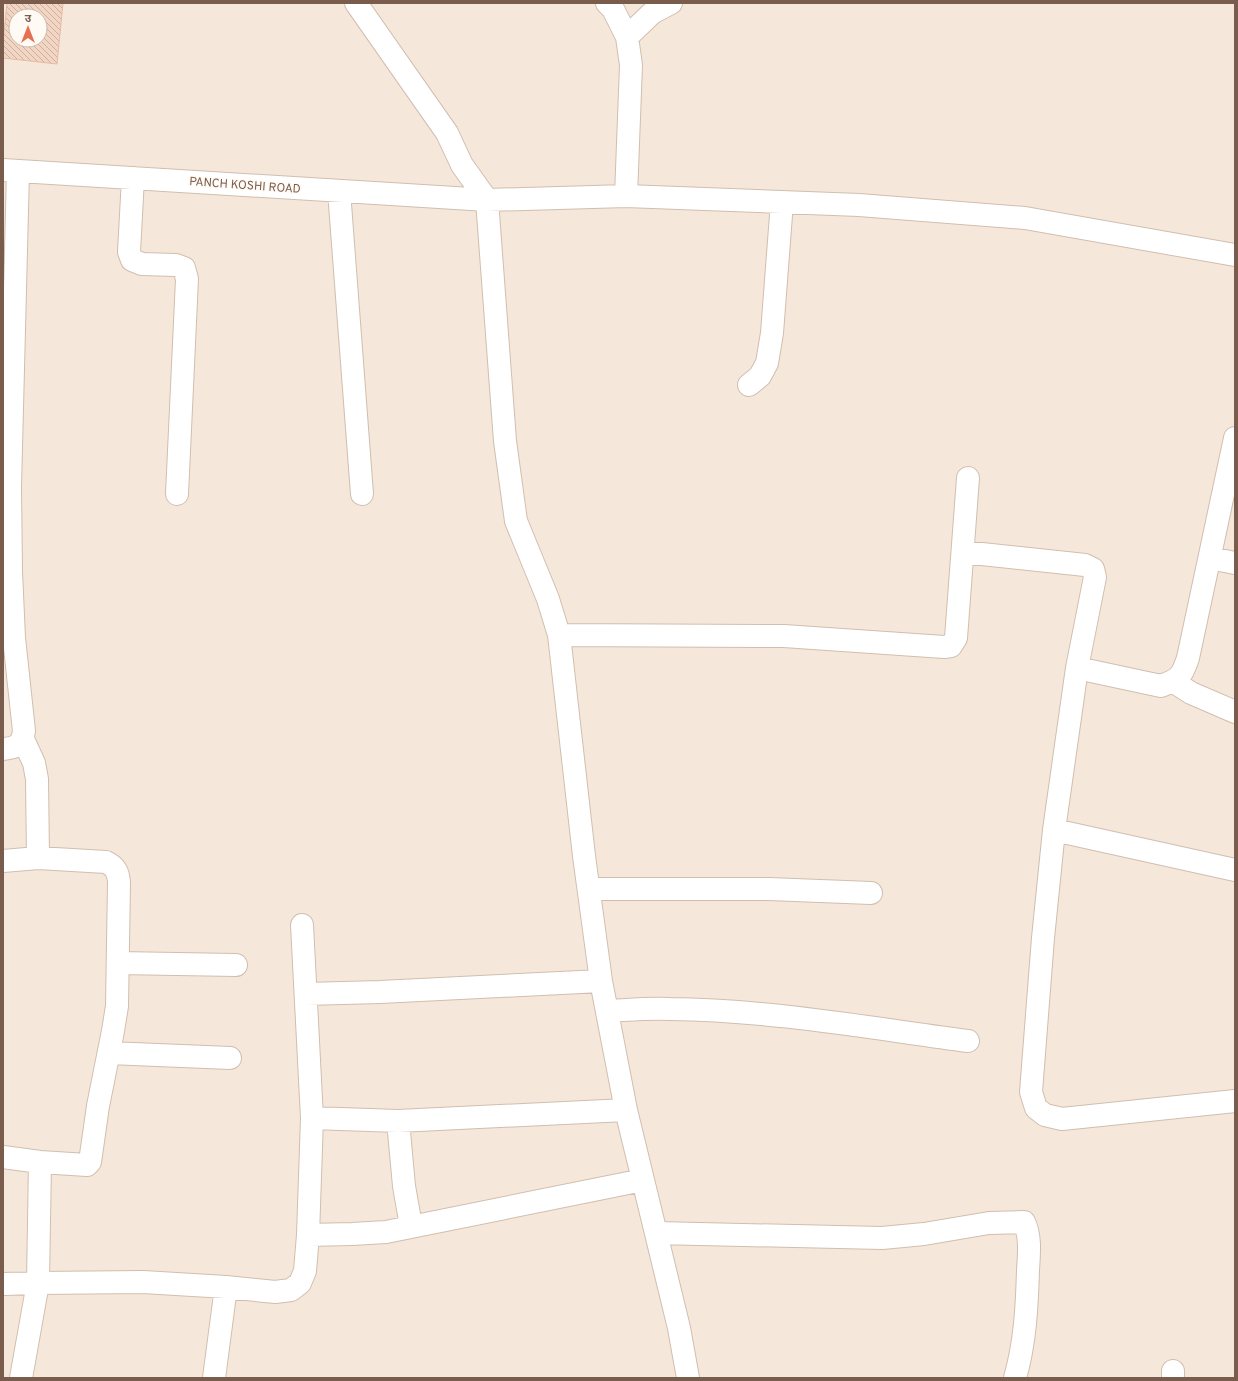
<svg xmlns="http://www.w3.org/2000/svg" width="1238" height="1381" viewBox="0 0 1238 1381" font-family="Overpass,'Noto Sans Devanagari',sans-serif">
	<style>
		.residential { fill: #f5e8da; fill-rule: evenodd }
		.building { fill: url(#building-back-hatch); stroke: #e6bba3; fill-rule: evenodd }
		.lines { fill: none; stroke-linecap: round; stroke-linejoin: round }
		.minor-casing { stroke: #d1beb0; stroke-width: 24 }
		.minor { stroke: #fff; stroke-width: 22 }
		.labels { text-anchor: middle; stroke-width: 3; stroke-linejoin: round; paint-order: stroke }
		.street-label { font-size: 12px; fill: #7a5c4d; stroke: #fffaf3 }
	</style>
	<defs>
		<pattern id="building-back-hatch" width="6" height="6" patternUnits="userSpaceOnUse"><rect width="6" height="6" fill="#f3d5c3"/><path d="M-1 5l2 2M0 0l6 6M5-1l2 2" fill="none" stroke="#cab0a1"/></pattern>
	</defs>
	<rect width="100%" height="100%" fill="#fdf6ec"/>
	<path class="residential" d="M3,3H1235V1378H3ZM16,16H40V40H16Z"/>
	<path class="building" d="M7,3H63L57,64L3,58V42ZM16,16H40V40H16Z"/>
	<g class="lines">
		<g class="minor-casing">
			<path id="minor" d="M356,3L447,133L462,165L487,200L505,441L516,521L548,599L559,635L584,856L601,981L626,1110L679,1328L688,1378
				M607,3L613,9L627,37L631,65L626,196
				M627,37L652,13L671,3
				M3,170L487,200L626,196L859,205L1025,218L1235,255
				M133,178L129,252L132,260L142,264L176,265L184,268L187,279L177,494
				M339,191L362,494
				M749,385L760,376L767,363L772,333L782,202
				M1235,438L1188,658C1182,676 1180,679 1161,686L1077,668L1054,830L1043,938L1031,1092L1036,1108L1045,1115L1062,1119L1235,1101
				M963,552L1085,565L1093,569L1095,577L1077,668
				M1210,558L1235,563
				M559,635L784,636L944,647L951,646L956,638L968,478
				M1174,682L1191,693L1235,712
				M23,739L34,763L37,779L38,858
				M3,749C16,748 22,745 24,731L14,638L11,571L10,487L18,171
				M1054,830L1235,870
				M3,861L38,858L106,862C116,867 118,872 119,882L117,1006L113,1031L98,1106L90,1162L87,1165L40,1162L3,1157
				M589,889H769L871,893
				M118,963L236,965
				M306,994L380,992L601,981
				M607,1011C628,1010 649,1008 670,1009C770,1010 870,1028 968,1041
				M109,1053L230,1058
				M312,1118L398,1121L626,1110
				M398,1121L404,1186L411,1226
				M40,1162L38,1283L143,1282L226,1287
				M656,1233L882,1238L924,1234L989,1223L1024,1222C1031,1236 1029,1254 1028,1270C1027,1307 1025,1343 1015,1378
				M308,1235L352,1234L386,1232L643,1180
				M3,1284L38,1283L21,1378
				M1173,1371V1378
				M214,1378L226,1287L275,1292L291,1290L300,1283L305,1271L308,1235L312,1118L302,925"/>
		</g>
		<use href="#minor" class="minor"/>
	</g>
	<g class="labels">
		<g class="street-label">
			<text transform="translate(245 185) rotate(4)" y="4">PANCH KOSHI ROAD</text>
		</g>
	</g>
	<rect width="1238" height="1381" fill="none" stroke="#7a5c4d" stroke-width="8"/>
	<g transform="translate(28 28)"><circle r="19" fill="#fffaf3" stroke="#cabbb1"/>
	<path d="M0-3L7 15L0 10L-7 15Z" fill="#e76f51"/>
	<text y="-6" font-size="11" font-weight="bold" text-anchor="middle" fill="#7a5c4d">उ</text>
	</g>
</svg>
